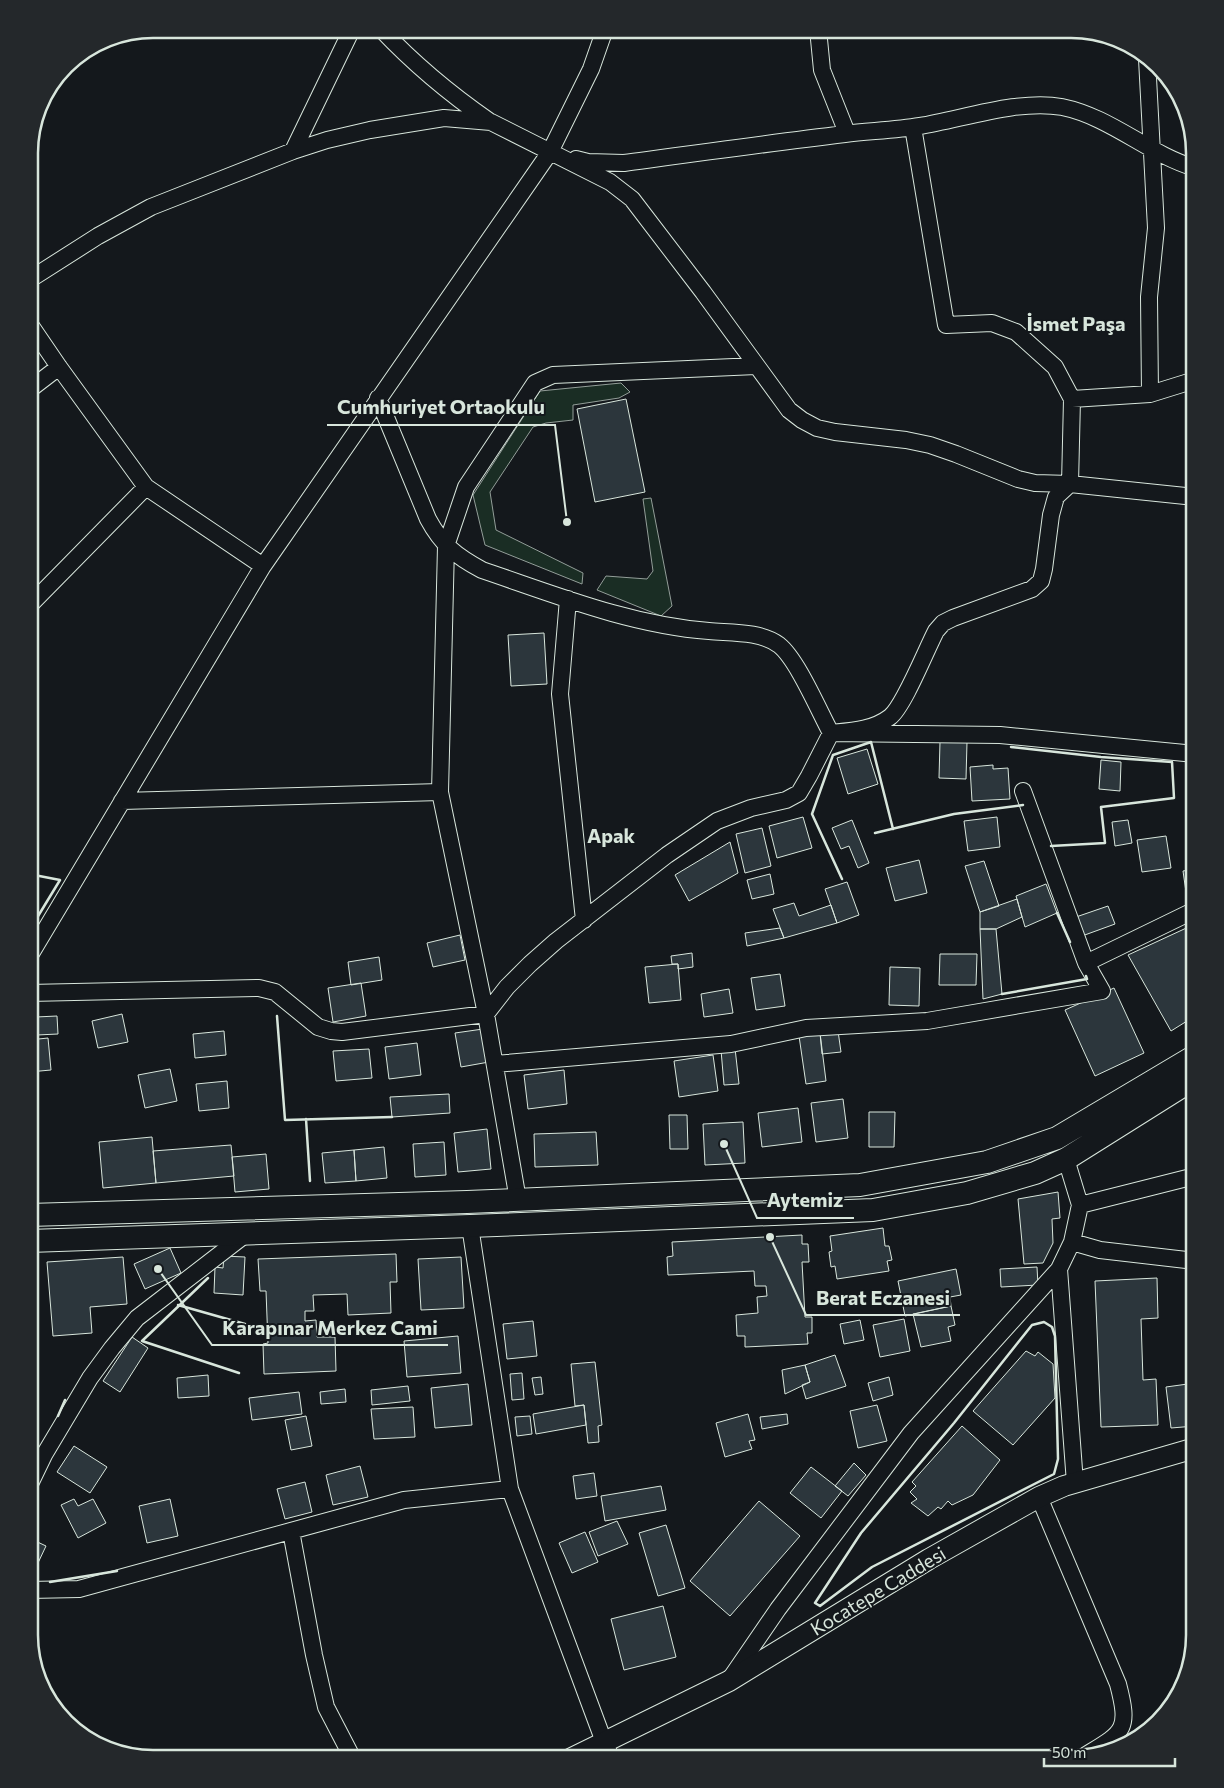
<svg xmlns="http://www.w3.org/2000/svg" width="1224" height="1788" viewBox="0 0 1224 1788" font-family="Commissioner,sans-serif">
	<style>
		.green { fill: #1a2d24; stroke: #939e99 }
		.building { fill: #2c363c; stroke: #d8e6dc }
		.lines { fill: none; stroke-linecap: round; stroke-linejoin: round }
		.minor-casing { stroke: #d8e6dc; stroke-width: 18 }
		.tertiary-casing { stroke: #d8e6dc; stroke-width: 22 }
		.secondary-casing { stroke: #d8e6dc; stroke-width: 24 }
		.minor { stroke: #14181c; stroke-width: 16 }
		.tertiary { stroke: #14181c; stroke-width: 20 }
		.secondary { stroke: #14181c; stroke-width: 22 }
		.wall { stroke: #d8e6dc; stroke-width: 2.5 }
		.labels { text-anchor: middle; stroke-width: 4; stroke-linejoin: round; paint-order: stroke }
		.street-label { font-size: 19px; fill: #d8e6dc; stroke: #14181c }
		.neighbourhood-label { font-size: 20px; font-weight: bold; fill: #d8e6dc; stroke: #14181c }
		.rim { fill: none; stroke: #d8e6dc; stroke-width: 2.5 }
		.leader { fill: none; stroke: #d8e6dc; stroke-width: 2 }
		.callout-dot { fill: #d8e6dc; stroke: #14181c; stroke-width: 2 }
		.callout-label { font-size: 20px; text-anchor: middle; font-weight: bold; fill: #d8e6dc; stroke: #14181c; stroke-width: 4; stroke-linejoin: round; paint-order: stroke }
	</style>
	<rect width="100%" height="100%" fill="#14181c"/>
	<path class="green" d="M621,383L630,392L619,398L573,405V420L546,423L533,427L490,492L496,530L583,573L582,584L485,545L473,495L540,391Z
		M651,498L672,606L661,616L597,590L606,576L647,579L653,571L643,499Z"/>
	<path class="building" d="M626,399L645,492L595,502L577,409Z
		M544,633L547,684L511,686L508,635Z
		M940,742H967L966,779L939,778Z
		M867,749L878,784L848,794L837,758Z
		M1101,760L1121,762L1120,791L1099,789Z
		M993,765V769L1008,768L1010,799L972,801L970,767Z
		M803,817L812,848L777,858L769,826Z
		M997,817L1000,847L968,851L964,821Z
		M852,820L869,863L858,868L849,846L841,849L832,828Z
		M1128,820L1132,843L1115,846L1112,822Z
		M762,828L771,866L745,873L736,834Z
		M1166,836L1171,868L1142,872L1137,840Z
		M730,842L738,873L689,901L675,875Z
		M919,860L927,893L895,901L886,868Z
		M984,861L999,906L980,912L965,866Z
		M1195,869V890L1186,892L1183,871Z
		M770,874L774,894L752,899L747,880Z
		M847,882L859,915L837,923L825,889Z
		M1046,884L1057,913L1025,927L1016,896Z
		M1017,899L1022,917L996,929H980V912Z
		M794,903L799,916L831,905L837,923L784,938L773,909Z
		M1108,906L1115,924L1082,936L1076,917Z
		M1195,924V1016L1171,1031L1128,955Z
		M780,928L784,938L747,946L745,933Z
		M980,929H996L1002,994L983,999Z
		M460,935L465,960L433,967L427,943Z
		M692,953L693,967L678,969V964H672L671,956Z
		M940,954H977L976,985H939Z
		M379,957L382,980L351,985L348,962Z
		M678,964L681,1000L649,1003L645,967Z
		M890,967L920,968L919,1006L889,1005Z
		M780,974L785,1006L756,1010L751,978Z
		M361,983L366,1016L333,1022L328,988Z
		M1114,988L1144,1053L1095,1076L1065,1010Z
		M729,989L733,1013L704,1017L701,994Z
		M122,1014L128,1042L98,1048L92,1021Z
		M57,1016L58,1034L37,1035L36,1017Z
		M483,1029L489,1062L461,1067L455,1033Z
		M224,1031L226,1055L195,1058L193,1034Z
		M838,1031L841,1052L822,1054L820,1033Z
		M820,1033L826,1081L806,1084L799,1036Z
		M48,1038L51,1070L29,1072V1040Z
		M417,1043L421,1075L389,1079L385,1047Z
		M735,1048L739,1084L724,1085L721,1050Z
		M369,1049L372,1078L336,1081L333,1051Z
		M713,1055L718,1091L679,1097L674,1061Z
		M170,1069L177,1101L145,1108L138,1075Z
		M564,1070L567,1104L528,1109L524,1075Z
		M227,1081L229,1108L199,1111L196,1084Z
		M449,1094L450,1113L392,1117L390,1097Z
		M843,1099L848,1138L816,1142L811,1103Z
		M798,1108L802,1142L762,1147L758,1113Z
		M869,1112H895L894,1147H869Z
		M669,1115H687L688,1149H670Z
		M743,1122L745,1163L705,1165L703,1124Z
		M487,1129L491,1169L458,1172L454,1133Z
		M596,1132L598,1165L535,1167L534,1134Z
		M152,1137L156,1183L103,1188L99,1142Z
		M444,1142L446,1175L415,1177L413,1144Z
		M231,1145L234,1176L156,1183L153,1151Z
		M384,1147L387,1178L356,1181L354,1150Z
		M354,1150L356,1181L325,1183L322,1153Z
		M266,1154L269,1189L235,1192L232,1157Z
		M36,1174L37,1204H29V1175Z
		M1058,1192L1060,1218L1052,1219L1053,1243L1043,1263L1024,1264L1018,1199Z
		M883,1228L885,1246H889L892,1260L887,1261L889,1271L837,1279L835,1266L831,1267L829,1252L832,1251L830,1236Z
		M802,1235V1244H808L809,1262H802L805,1317H812V1333H807L808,1344L745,1347V1336H737L736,1315L758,1313L757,1297L767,1296L766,1286H755L754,1271L668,1275L667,1257L673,1256L672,1242Z
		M170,1248L181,1273L145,1289L134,1264Z
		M396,1254L397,1282H390L391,1313L348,1315L347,1294L313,1295L314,1311H305V1321L316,1320L317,1337H335L336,1371L264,1374L263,1344L268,1343L266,1291H260L258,1259Z
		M224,1256L245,1257L243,1295L214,1293L215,1267L223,1268Z
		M123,1257L127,1304L90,1307L92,1333L53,1336L47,1262Z
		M461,1257L464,1308L421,1310L418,1259Z
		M29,1264H32V1337H29Z
		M1037,1267L1038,1285L1001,1287L1000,1269Z
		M956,1269L961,1295L950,1297L951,1306L905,1316L898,1281Z
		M1157,1278L1158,1318L1141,1319L1143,1380L1156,1379L1158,1425L1101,1427L1095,1281Z
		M951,1306L955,1325L948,1327L951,1341L921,1347L913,1314Z
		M904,1319L910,1351L880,1357L873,1325Z
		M860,1320L864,1340L844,1344L840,1324Z
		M533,1321L537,1356L507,1359L503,1324Z
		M458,1336L461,1373L407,1377L404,1341Z
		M132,1337L148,1348L120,1392L103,1381Z
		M1026,1351L1035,1356L1038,1352L1053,1364L1055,1398L1013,1445L973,1411Z
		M835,1355L846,1386L806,1399L802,1385L810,1382L805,1365Z
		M595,1362L602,1425L598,1426L599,1442L588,1443L584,1405L575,1406L571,1364Z
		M805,1365L810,1382L785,1394L782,1370Z
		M522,1373L524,1399L512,1400L510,1374Z
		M208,1375L209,1396L178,1398L177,1378Z
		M541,1377L543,1394L535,1395L532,1378Z
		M889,1377L893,1395L873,1401L868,1383Z
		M1195,1383V1426L1171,1428L1166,1387Z
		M468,1384L472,1425L435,1428L431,1388Z
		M408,1386L410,1401L372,1405L371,1390Z
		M345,1389L346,1402L321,1404L320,1392Z
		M299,1392L302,1414L252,1420L249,1398Z
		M584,1405L586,1425L536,1434L533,1414Z
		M877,1405L887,1441L858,1448L850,1411Z
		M413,1407L415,1437L374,1439L371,1409Z
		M748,1414L755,1440L749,1441L752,1449L725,1457L716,1423Z
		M787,1414L788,1424L762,1429L760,1417Z
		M306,1416L312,1446L291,1450L285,1420Z
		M530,1416L532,1434L517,1436L515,1417Z
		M962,1426L1000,1460L973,1495L952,1505L948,1501L941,1509L938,1507L928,1516L911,1503L917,1499L910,1492L916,1486L912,1482Z
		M74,1446L107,1467L90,1493L57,1472Z
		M854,1463L866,1475L848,1496L835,1486Z
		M360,1466L368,1497L333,1505L326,1475Z
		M811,1467L842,1491L821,1518L790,1493Z
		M594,1473L597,1496L576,1499L573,1476Z
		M305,1482L312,1512L285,1519L277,1489Z
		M661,1486L666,1510L605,1521L601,1496Z
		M74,1499L78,1506L93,1499L106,1523L78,1538L61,1505Z
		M170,1499L178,1536L147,1543L139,1506Z
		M759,1501L800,1536L730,1616L690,1581Z
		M617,1521L628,1544L598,1556L589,1532Z
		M666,1525L685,1588L658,1596L639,1533Z
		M585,1532L598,1562L572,1573L559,1543Z
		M29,1538L46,1546L29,1582Z
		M663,1606L676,1657L624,1670L611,1619Z"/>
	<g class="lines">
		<g class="minor-casing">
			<path id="minor" d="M381,29C414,64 450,94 489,121
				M818,29L822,70L847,133
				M1147,59L1156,228L1149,297L1150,394
				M293,151L352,29
				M576,159L588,162L624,163C698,153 771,143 845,134C870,131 896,130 920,126C963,119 1019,99 1062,107C1111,117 1148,154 1195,168
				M29,280L98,236L151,207L293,151L327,140L370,130L444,118L491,122L610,182L632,199L703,292L781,399L789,410L802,420L817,428L835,432L906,440L930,445L956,454L1018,479L1035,483L1070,484L1195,497
				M29,323L59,367L146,487L263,566
				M29,390L59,367
				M378,398L428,519C442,545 456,556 482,570C556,595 630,625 709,631C731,633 760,631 779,645C797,659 819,711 831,733L1000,735L1195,754
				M1072,399L1150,394L1195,380
				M568,599L560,694L584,920
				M29,606L146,487
				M1023,791L1086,963
				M122,801L440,792
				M29,957L263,566L550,152L591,69L605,29
				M29,993L259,988L275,992L318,1027L331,1031L342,1032L486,1014L507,987L530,964L556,941L667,855L717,821L751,808L786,800L799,793L809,776L831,733C852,731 873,730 890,717C904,706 926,650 936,631L943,623L953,618L1032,589L1041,581L1044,569L1051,515L1056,497L1070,484L1072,399L1055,367L1016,332L992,323L946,325L913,127
				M495,1064L731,1044L806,1028L927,1021L1102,991L1086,963L1195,910
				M518,1200L486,1014L440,792L446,546L466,487L535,383L553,375L756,366
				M1080,1205L1195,1176
				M470,1226L510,1489L604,1742L612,1759
				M1072,1242L1100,1250L1195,1261
				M1059,1269L1075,1483
				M29,1486L44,1455L90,1378L112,1348L137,1318L246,1234
				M1039,1497L1118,1684C1130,1730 1124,1732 1086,1755
				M291,1531L314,1655L326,1707L353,1759
				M29,1590L79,1589L404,1500L510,1489
				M730,1679L778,1609L911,1433L1059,1269L1072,1242L1080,1205L1066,1159"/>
		</g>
		<g class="tertiary-casing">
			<path id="tertiary" d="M570,1759L729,1681L929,1559L1039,1497L1064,1486L1195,1448"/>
		</g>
		<g class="secondary-casing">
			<path id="secondary" d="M29,1215L467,1202L860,1185L987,1162L1057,1138L1195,1056
				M29,1241L470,1226L873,1210L967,1193L1035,1173L1066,1159L1195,1078"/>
		</g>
		<use href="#minor" class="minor"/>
		<use href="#tertiary" class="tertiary"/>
		<use href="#secondary" class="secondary"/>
		<path class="wall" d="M1011,747L1101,757L1172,762L1174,798L1101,807L1105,843L1051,846
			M875,833L954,814L1023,805
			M842,879L812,814L833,755L871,742L893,829
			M1057,913L1070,942
			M29,931L60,880L29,874
			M1002,994L1087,979L1086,976
			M277,1016L285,1120L392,1117
			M306,1119L310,1181
			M208,1278L142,1341L239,1373
			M178,1305L245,1324
			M1044,1322L1052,1327L1055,1336L1058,1459L1054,1474L872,1567L820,1606L815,1603L861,1533L954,1423L1032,1325Z
			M58,1416L65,1400
			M29,1457H37
			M50,1582L117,1571"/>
	</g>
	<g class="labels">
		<g class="street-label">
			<text transform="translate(878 1591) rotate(-31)" y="7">Kocatepe Caddesi</text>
		</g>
		<g class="neighbourhood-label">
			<text x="1076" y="331">İsmet Paşa</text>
			<text x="611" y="843">Apak</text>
		</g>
	</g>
	<path d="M0 0H1224V1788H0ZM153 38H1071A115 115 0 0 1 1186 153V1635A115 115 0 0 1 1071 1750H153A115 115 0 0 1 38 1635V153A115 115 0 0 1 153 38Z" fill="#24282b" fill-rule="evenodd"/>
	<path class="rim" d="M153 38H1071A115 115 0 0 1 1186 153V1635A115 115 0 0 1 1071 1750H153A115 115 0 0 1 38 1635V153A115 115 0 0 1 153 38Z"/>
	<path class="leader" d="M567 522L555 425H327M724 1144L757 1218H854M770 1237L806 1315H960M158 1269L212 1345H448"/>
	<g class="callout-dot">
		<circle cx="567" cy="522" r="5"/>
		<circle cx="724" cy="1144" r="5"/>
		<circle cx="770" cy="1237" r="5"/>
		<circle cx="158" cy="1269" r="5"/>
	</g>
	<g class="callout-label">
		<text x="441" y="414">Cumhuriyet Ortaokulu</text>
		<text x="805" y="1207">Aytemiz</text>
		<text x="883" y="1305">Berat Eczanesi</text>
		<text x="330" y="1335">Karapınar Merkez Cami</text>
	</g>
	<path d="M1044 1758v8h131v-8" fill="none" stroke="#d8e6dc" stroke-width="2.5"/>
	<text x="1052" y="1758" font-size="15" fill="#d8e6dc" stroke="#14181c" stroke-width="4" paint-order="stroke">50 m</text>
</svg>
